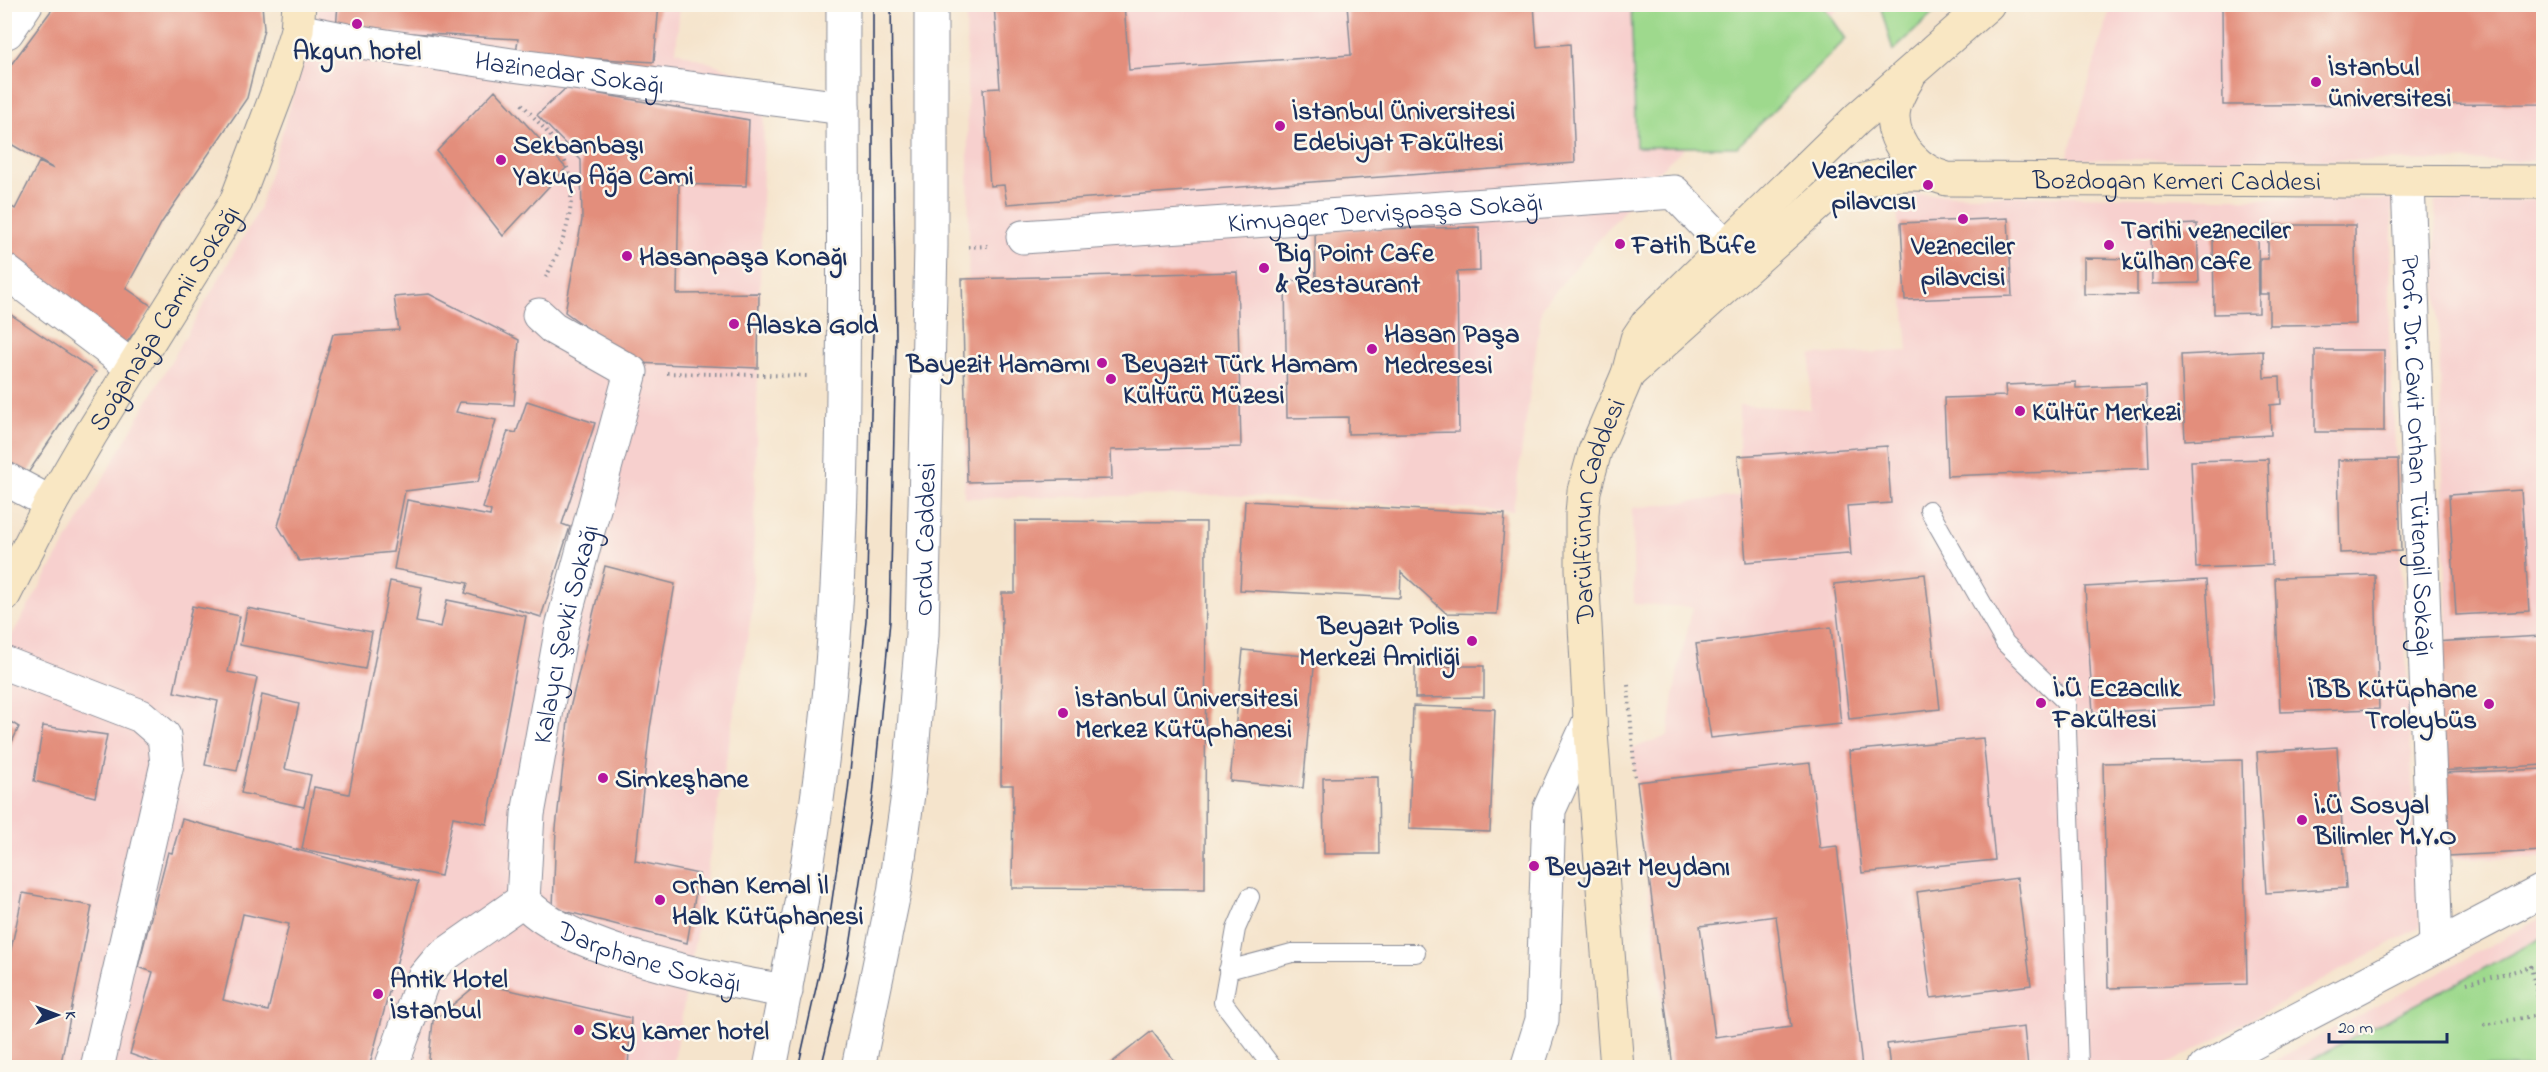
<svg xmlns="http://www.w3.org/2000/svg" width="2548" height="1072" viewBox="0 0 2548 1072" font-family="'Indie Flower',sans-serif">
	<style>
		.built { fill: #f7d0ce }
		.green { fill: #9ed98d; stroke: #5c8476; stroke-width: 1.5 }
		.building { fill: #e38e7b; fill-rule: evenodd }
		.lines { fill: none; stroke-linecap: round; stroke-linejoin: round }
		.lane-casing { stroke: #888a95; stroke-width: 20 }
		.street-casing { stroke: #888a95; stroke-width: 35 }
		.secondary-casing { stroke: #888a95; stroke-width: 35 }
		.path { stroke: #888a95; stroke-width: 4; stroke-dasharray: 1.5 4.5; stroke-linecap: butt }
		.lane { stroke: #fff; stroke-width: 18 }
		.street { stroke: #fff; stroke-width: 33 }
		.secondary { stroke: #f9e7c3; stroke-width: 33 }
		.tram { stroke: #1b2f5e; stroke-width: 1.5 }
		.poi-dot { fill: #b5179e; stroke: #fbf7ec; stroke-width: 2 }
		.labels { text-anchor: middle; stroke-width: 5; stroke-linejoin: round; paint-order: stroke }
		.poi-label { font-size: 27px; font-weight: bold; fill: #1b2f5e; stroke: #fbf7ec; text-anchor: start }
		.street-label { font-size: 27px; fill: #1b2f5e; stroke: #fbf7ec }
	</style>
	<rect width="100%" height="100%" fill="#fbf7ec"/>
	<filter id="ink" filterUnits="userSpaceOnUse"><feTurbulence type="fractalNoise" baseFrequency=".0167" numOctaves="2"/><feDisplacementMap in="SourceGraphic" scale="12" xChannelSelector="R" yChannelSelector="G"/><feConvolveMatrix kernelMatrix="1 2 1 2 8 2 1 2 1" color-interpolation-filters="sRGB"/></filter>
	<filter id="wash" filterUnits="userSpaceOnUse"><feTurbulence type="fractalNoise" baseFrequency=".008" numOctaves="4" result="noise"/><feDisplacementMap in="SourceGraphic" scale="24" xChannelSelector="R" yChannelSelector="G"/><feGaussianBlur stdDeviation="1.35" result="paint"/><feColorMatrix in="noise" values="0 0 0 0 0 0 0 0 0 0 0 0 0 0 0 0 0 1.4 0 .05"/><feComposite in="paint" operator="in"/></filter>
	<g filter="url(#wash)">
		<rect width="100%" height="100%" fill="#f5e4cc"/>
		<path class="built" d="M320,5H680L676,51L765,82L752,611L673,1067L5,1068V647L259,210Z
			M966,5H1843L1653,176L1542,307L1513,511L1227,495L964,498L969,233Z
			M2111,5H2543V161L2067,159Z
			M1896,194L2393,200L2389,329L2420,927L2163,1067H1669L1632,748L1668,736L1678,669L1693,607L1634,604L1632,508L1739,496V405L1810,409L1811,355L1908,351Z
			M2435,200H2543V858H2454Z
			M2543,917V1067H2262Z"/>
		<path class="green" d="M1631,5H1823L1846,39L1737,147H1636Z
			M1880,5V4L1942,5L1893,51Z
			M2543,937V1067H2297H2298Z"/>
		<g id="blocks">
			<path class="building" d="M56,4H262L264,29L247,98L162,222L126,288L153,307L122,349L4,265V202L15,209L39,162L54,169L4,140V74Z
				M338,4H659L654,62L516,54L518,39L336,29Z
				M994,4H1124L1129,70L1351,55L1347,4H1534L1537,47L1570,44L1575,163L1007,204L1004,185L990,186L983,89L1000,88Z
				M2222,5H2544V104L2223,105Z
				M566,88L749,120L746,186L679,184L677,294L759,293L758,368L636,363L565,312L582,220L581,160L537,115Z
				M495,90L566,168L503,236L437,151Z
				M2008,218L2012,296L1905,300L1901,223Z
				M2197,224L2199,283L2152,284L2151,226Z
				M2268,225H2355L2356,324L2269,325V294H2260V259H2268Z
				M1479,227L1480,271L1457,272L1459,432L1348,434V417L1287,418L1285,281L1316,280L1315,230Z
				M2258,229L2259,313L2214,314L2213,230Z
				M2084,258L2137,259V295L2084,294Z
				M1237,272L1241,447L1111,450L1112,479L967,482L962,279Z
				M429,294L519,340L514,405L460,402L456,412L496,420L478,482L405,491L393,552L299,561L278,526L333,334L399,330L394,297Z
				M4,310L96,372L26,476L4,462Z
				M2315,350H2384V432H2315Z
				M2263,351L2264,378L2280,377L2281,404L2270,405L2271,435L2185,440L2181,355Z
				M2076,382V388L2146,385L2149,468L1947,476L1944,398L2006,396L2005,385Z
				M527,401L595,423L562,524L570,527L541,617L465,593L468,583L394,569L407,500L490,516L491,511L483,508L508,431L516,433Z
				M1887,446L1891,503L1847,506L1851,556L1848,554L1746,562L1738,456Z
				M2268,459L2272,565L2196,568L2191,461Z
				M2398,459L2401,551L2340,553L2338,460Z
				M2521,490L2529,611L2456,615L2449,495Z
				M1245,501L1505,514L1497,614L1446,613L1401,572L1400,598L1240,590Z
				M1015,521L1206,522L1205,889L1012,888L1013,785H1001L1002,593H1015Z
				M605,566L675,584L650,728L635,861L699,874L687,943L553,908L556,828L569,712Z
				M1925,574L1940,709L1849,719L1834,584Z
				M2375,575L2379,709L2280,712L2275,578Z
				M2206,580L2214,706L2093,713L2085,587Z
				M390,581L422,587L416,622L441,627L447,600L526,616L487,824L453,817L441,876L302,849L314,787L349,794Z
				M192,606L240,616L228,672L257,678L237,771L205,765L218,701L174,692Z
				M247,608L372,632L365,669L240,645Z
				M1831,627L1841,724L1711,738L1696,644Z
				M2542,636L2544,765L2439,771L2432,642Z
				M1243,650L1315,657L1303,788L1230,781Z
				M1415,666H1484V697L1415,698Z
				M262,695L299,704L285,769L311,775L304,807L241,793Z
				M1413,706L1495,709L1490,832L1409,829Z
				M4,718L19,727L4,759Z
				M43,726L107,735L95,797L34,781Z
				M1983,738L1995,860L1862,873L1849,751Z
				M2337,747L2346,888L2266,893L2257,752Z
				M2242,760L2247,984L2108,988L2103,763Z
				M1810,763L1820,848L1837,846L1862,1068H1673L1637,782ZM1776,916L1791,1027L1715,1037L1700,926Z
				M2544,769V851L2448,856L2444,773Z
				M1378,777L1379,854H1324L1323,778Z
				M182,819L418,882L369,1068H170L130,1054L153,972L138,967L168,852L172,853ZM243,914L289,924L268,1011L223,1000Z
				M2017,878L2031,985L1931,998L1917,892Z
				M23,893L92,906L60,1068H4V982Z
				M479,983L631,1018L628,1068H428L433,1021Z
				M2024,1027L2028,1068H1890L1887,1044Z
				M1152,1031L1180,1068H1105Z"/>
		</g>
	</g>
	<g filter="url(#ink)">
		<use href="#blocks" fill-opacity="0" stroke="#888a95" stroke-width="1.5"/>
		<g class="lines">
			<g class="lane-casing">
				<path id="lane" d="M1929,510L2005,643L2066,702L2079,1068
					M1250,897L1236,929L1223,1002L1273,1068
					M1228,970L1292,953H1416"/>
			</g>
			<g class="street-casing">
				<g id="street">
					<path id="s1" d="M297,30L347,40L512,65L843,108"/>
					<path d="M7,32L26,4"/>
					<path id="s2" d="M2408,182L2436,946"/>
					<path id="s3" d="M1023,237L1674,192L1726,246"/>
					<path d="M4,270L132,367"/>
					<path d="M4,478L51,503"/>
					<path d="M4,663L141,716L164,736L167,764L97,1068"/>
					<path id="s4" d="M523,900L528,814L562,627L631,372L553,328L539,315"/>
					<path id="s5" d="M523,900C567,951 718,980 786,991"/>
					<path d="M391,1068L424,977L439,959L523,900"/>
					<path d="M770,1068C797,934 821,800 832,665C849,445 842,224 843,4"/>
					<path id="s6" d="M858,1068L894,893L909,787L922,635L931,246V4"/>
					<path d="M1527,1068L1542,1020L1549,810L1590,720"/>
					<path d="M2205,1068L2544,890"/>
				</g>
			</g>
			<g class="secondary-casing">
				<g id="secondary">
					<path id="s7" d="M1908,78C1901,89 1893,103 1893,117C1894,147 1919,172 1947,179L2544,182"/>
					<path d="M1628,374L1830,193C1864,176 1894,172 1932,175"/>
					<path id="s8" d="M4,595L51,503L91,434L236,202L278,91L297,30L299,4"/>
					<path id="s9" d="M1617,1068L1590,720L1582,569V514L1584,491L1595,451L1628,374L1637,339L1647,324L1857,119L1988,4"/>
				</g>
			</g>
			<path class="path" d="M522,104C534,118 549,132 558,147C584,192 567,237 545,279
				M968,247L988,246
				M667,373L807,376
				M1628,685L1635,777
				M2544,965L2531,967L2544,1026
				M2467,983L2531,967
				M2484,1025L2543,1014
				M2530,1068L2544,1064"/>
			<use href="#lane" class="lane"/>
			<use href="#street" class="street"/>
			<use href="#secondary" class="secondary"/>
			<path class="tram" d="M798,1068L825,948L848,791L866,620L873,332V4
				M821,1068L849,953L873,796L890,621L896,336L891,4"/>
		</g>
	</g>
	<g class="poi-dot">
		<circle cx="357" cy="24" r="6"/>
		<circle cx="2316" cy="82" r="6"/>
		<circle cx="1280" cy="126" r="6"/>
		<circle cx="501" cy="160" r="6"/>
		<circle cx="1928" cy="185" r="6"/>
		<circle cx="1963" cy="219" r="6"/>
		<circle cx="1620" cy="244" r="6"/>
		<circle cx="2109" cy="245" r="6"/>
		<circle cx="627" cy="256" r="6"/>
		<circle cx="1264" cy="268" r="6"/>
		<circle cx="734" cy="324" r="6"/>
		<circle cx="1372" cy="349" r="6"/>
		<circle cx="1102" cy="363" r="6"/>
		<circle cx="1111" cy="379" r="6"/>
		<circle cx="2020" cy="411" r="6"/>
		<circle cx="1472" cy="641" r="6"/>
		<circle cx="2041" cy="703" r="6"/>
		<circle cx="2489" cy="704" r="6"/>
		<circle cx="1063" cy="713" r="6"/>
		<circle cx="603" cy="778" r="6"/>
		<circle cx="2302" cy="820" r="6"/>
		<circle cx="1534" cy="866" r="6"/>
		<circle cx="660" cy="900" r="6"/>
		<circle cx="378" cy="994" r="6"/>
		<circle cx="579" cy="1030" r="6"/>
	</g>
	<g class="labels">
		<g class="poi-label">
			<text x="357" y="59" text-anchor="middle">Akgun hotel</text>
			<text x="2328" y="75">İstanbul<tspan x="2328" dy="31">üniversitesi</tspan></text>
			<text x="1292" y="119">İstanbul Üniversitesi<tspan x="1292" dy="31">Edebiyat Fakültesi</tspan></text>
			<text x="513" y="153">Sekbanbaşı<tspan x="513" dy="31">Yakup Ağa Cami</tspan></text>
			<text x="1916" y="178" text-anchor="end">Vezneciler<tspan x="1916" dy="31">pilavcısı</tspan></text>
			<text x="2121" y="238">Tarihi vezneciler<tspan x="2121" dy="31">külhan cafe</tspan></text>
			<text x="1632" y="253">Fatih Büfe</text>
			<text x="1963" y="254" text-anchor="middle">Vezneciler<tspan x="1963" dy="31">pilavcisi</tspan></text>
			<text x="1276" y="261">Big Point Cafe<tspan x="1276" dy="31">&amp; Restaurant</tspan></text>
			<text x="639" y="265">Hasanpaşa Konağı</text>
			<text x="746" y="333">Alaska Gold</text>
			<text x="1384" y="342">Hasan Paşa<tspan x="1384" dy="31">Medresesi</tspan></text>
			<text x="1090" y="372" text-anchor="end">Bayezit Hamamı</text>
			<text x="1123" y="372">Beyazıt Türk Hamam<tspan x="1123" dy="31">Kültürü Müzesi</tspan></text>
			<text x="2032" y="420">Kültür Merkezi</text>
			<text x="1460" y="634" text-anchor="end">Beyazıt Polis<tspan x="1460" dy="31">Merkezi Amirliği</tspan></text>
			<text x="2053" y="696">İ.Ü Eczacılık<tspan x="2053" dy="31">Fakültesi</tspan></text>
			<text x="2477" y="697" text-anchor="end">İBB Kütüphane<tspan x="2477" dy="31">Troleybüs</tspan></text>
			<text x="1075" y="706">İstanbul Üniversitesi<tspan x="1075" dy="31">Merkez Kütüphanesi</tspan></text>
			<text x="615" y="787">Simkeşhane</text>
			<text x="2314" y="813">İ.Ü Sosyal<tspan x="2314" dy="31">Bilimler M.Y.O</tspan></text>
			<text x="1546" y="875">Beyazıt Meydanı</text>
			<text x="672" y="893">Orhan Kemal İl<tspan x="672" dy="31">Halk Kütüphanesi</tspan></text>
			<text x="390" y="987">Antik Hotel<tspan x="390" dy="31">İstanbul</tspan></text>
			<text x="591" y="1039">Sky kamer hotel</text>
		</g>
		<g class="street-label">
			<text dy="9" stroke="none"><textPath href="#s1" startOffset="276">Hazinedar Sokağı</textPath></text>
			<text dy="9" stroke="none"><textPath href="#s7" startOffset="360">Bozdogan Kemeri Caddesi</textPath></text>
			<text dy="9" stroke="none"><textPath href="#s3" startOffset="363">Kimyager Dervişpaşa Sokağı</textPath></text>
			<text dy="9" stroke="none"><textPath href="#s8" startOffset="320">Soğanağa Camii Sokağı</textPath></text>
			<text dy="9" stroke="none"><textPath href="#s2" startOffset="274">Prof. Dr. Cavit Orhan Tütengil Sokağı</textPath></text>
			<text dy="9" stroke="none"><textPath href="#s9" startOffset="561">Darülfünun Caddesi</textPath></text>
			<text dy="9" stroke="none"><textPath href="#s6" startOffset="534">Ordu Caddesi</textPath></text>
			<text dy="9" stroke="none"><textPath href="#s4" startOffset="270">Kalaycı Şevki Sokağı</textPath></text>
			<text dy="9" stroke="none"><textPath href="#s5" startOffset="141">Darphane Sokağı</textPath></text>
		</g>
	</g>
	<rect width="2548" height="1072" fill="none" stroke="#fbf7ec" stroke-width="24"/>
	<g transform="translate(57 1015) rotate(90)" stroke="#fbf7ec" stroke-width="4.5" paint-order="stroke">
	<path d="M0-4.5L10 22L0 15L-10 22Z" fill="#1b2f5e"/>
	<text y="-9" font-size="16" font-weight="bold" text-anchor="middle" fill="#1b2f5e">K</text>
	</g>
	<path d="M2329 1033v9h118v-9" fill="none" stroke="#1b2f5e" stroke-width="3"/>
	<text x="2338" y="1033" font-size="18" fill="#1b2f5e" stroke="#fbf7ec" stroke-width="4.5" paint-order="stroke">20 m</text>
</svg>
